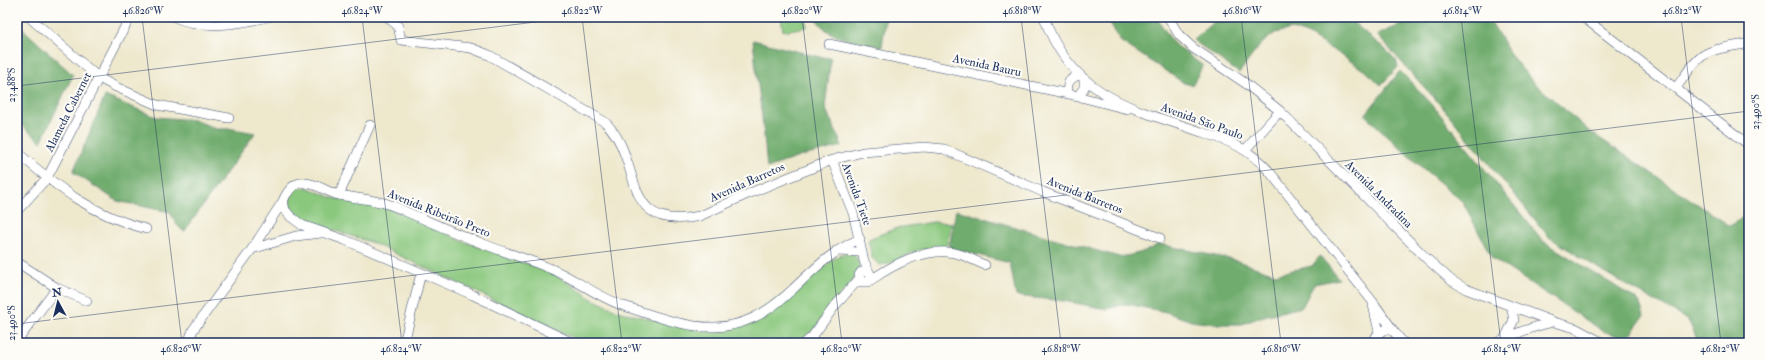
<svg xmlns="http://www.w3.org/2000/svg" width="1766" height="360" viewBox="0 0 1766 360" font-family="'IM FELL Double Pica',serif">
	<style>
		.green { fill: #8ac87e; stroke: #527c6e }
		.forest { fill: #6fac6d; stroke: #456e66 }
		.lines { fill: none; stroke-linecap: round; stroke-linejoin: round }
		.minor-casing { stroke: #3b4b6f; stroke-width: 10 }
		.minor { stroke: #fff; stroke-width: 9 }
		.ticks { fill: none; stroke: #1b2f5e; stroke-width: 1; stroke-opacity: 0.45 }
		.labels { text-anchor: middle; stroke-width: 4; stroke-linejoin: round; paint-order: stroke }
		.street-label { font-size: 12px; fill: #1b2f5e; stroke: #fdfcf7 }
		.neatline { fill: none; stroke: #1b2f5e; stroke-width: 1.5 }
		.ticks-label { font-size: 10px; text-anchor: middle; fill: #1b2f5e }
	</style>
	<rect width="100%" height="100%" fill="#fdfcf7"/>
	<filter id="ink" filterUnits="userSpaceOnUse"><feTurbulence type="fractalNoise" baseFrequency=".025" numOctaves="2"/><feDisplacementMap in="SourceGraphic" scale="8" xChannelSelector="R" yChannelSelector="G"/><feConvolveMatrix kernelMatrix="1 2 1 2 8 2 1 2 1" color-interpolation-filters="sRGB"/></filter>
	<filter id="wash" filterUnits="userSpaceOnUse"><feTurbulence type="fractalNoise" baseFrequency=".012" numOctaves="4" result="noise"/><feDisplacementMap in="SourceGraphic" scale="16" xChannelSelector="R" yChannelSelector="G"/><feGaussianBlur stdDeviation="0.9" result="paint"/><feColorMatrix in="noise" values="0 0 0 0 0 0 0 0 0 0 0 0 0 0 0 0 0 1.4 0 .05"/><feComposite in="paint" operator="in"/></filter>
	<g filter="url(#wash)">
		<rect width="100%" height="100%" fill="#eee8cd"/>
		<path class="green" d="M781,17H805L807,27L783,31Z
			M306,187L333,198L382,206L413,217L462,241L546,270L569,283L592,299L621,312L703,331H721L734,327L815,274L832,260L842,254H853L858,260L859,268L856,276L848,287L830,305L815,328L799,343H584L373,243L308,222L295,215L290,206V197L296,189Z
			M933,222L952,223L946,247C935,248 922,248 911,253C900,258 892,264 879,265L872,258L868,240L871,238L897,228Z"/>
		<path class="forest" d="M815,17H886L882,47C858,42 829,41 815,17Z
			M1107,17H1156L1173,43L1203,66L1192,85L1184,83L1120,41Z
			M1219,17H1318L1349,19L1386,50L1396,60L1398,67L1381,85L1368,73L1346,58L1307,34L1292,29L1275,33L1261,44L1239,73L1193,40Z
			M1419,17H1488L1512,57L1533,82L1589,131L1730,226L1749,213V343H1699L1688,320L1604,272L1549,237L1445,110L1377,35Z
			M17,20L26,32L73,75L41,142L17,121Z
			M753,40L815,56L831,58L825,107L842,146L802,156L767,168C764,125 757,83 753,40Z
			M1400,71L1430,102L1543,241L1639,301L1644,316L1627,339L1603,331L1492,258L1463,202L1412,159L1365,115Z
			M105,96L156,117L195,120L216,129H233L255,133L184,232L177,225L170,212L117,201L73,172Z
			M956,210L1119,257C1134,255 1146,252 1159,244L1234,260L1275,274L1312,266L1320,256L1339,279L1314,284L1302,307L1267,315L1242,324H1215L1191,321L1166,312L1127,304L1107,309L1064,301L1016,296L1010,263L949,248Z"/>
	</g>
	<g filter="url(#ink)">
		<g class="lines">
			<g class="minor-casing">
				<path id="minor" d="M29,17L99,78L116,87L157,105L229,118
					M174,17C204,30 238,24 268,17
					M387,17L398,26L401,40L471,48L489,55L605,122C645,160 617,233 700,216L750,193L832,160L863,152L924,147L944,149L1043,192L1160,238
					M679,17H687
					M1044,17C1068,89 1124,107 1190,128C1224,140 1243,143 1269,171L1373,302L1395,333
					M1168,17L1179,35L1193,48L1245,83L1280,111L1427,259L1452,281L1466,289L1554,322L1575,328L1603,343
					M1583,17L1749,145
					M829,44L1069,94L1127,109
					M1676,88C1684,77 1691,65 1701,57C1714,47 1734,47 1749,43
					M1069,94C1065,84 1070,78 1079,75
					M1077,97L1084,88V80
					M1245,150L1280,111
					M17,152C59,189 91,214 146,229
					M832,160L853,213L864,261L871,276L868,282H861L859,275L861,272L868,271
					M339,195L370,125
					M17,211L47,178L130,17
					M252,249L296,236L321,233
					M836,251L862,252
					M17,262L57,288L87,301
					M871,280C897,262 931,244 962,255C970,258 977,262 985,265
					M1373,305L1379,332
					M1505,338L1514,320L1511,306
					M17,341L57,288
					M188,343L193,330L252,249L283,201
					M404,343L421,273
					M573,343L473,295L345,240L302,225L291,217L285,210L283,201C286,194 291,185 300,183C312,181 327,192 339,195C354,198 369,199 384,203C394,205 404,211 414,215C435,224 455,233 476,241C500,251 525,258 549,268C575,278 597,297 624,306C693,329 735,345 793,289C814,269 833,250 860,239
					M805,343L812,337L834,307L859,279
					M1373,343C1376,334 1385,324 1395,333C1398,336 1400,340 1404,343
					M1497,343C1514,333 1533,327 1553,322"/>
			</g>
			<use href="#minor" class="minor"/>
		</g>
	</g>
	<path class="ticks" d="M142,17L182,343M362,17L402,343M582,17L622,343M802,17L842,343M1021,17L1061,343M1241,17L1281,343M1461,17L1501,343M1681,17L1721,343M17,86L576,17M17,324L1749,111"/>
	<g class="labels">
		<g class="street-label">
			<text transform="translate(987 65) rotate(12)" y="4">Avenida Bauru</text>
			<text transform="translate(68 112) rotate(-63)" y="4">Alameda Cabernet</text>
			<text transform="translate(1202 121) rotate(20)" y="4">Avenida São Paulo</text>
			<text transform="translate(747 182) rotate(-24)" y="4">Avenida Barretos</text>
			<text transform="translate(857 194) rotate(70)" y="4">Avenida Tiete</text>
			<text transform="translate(1379 194) rotate(45)" y="4">Avenida Andradina</text>
			<text transform="translate(1085 195) rotate(22)" y="4">Avenida Barretos</text>
			<text transform="translate(439 213) rotate(22)" y="4">Avenida Ribeirão Preto</text>
		</g>
	</g>
	<rect width="1766" height="360" fill="none" stroke="#fdfcf7" stroke-width="44"/>
	<g transform="translate(58 302) rotate(353)" stroke="#fdfcf7" stroke-width="3" paint-order="stroke">
	<path d="M0-3L7 15L0 10L-7 15Z" fill="#1b2f5e"/>
	<text y="-6" font-size="11" font-weight="bold" text-anchor="middle" fill="#1b2f5e">N</text>
	</g>
	<rect x="22" y="22" width="1722" height="316" class="neatline"/>
	<g class="ticks-label">
		<text x="143" y="14">46.826°W</text>
		<text x="362" y="14">46.824°W</text>
		<text x="582" y="14">46.822°W</text>
		<text x="802" y="14">46.820°W</text>
		<text x="1022" y="14">46.818°W</text>
		<text x="1242" y="14">46.816°W</text>
		<text x="1462" y="14">46.814°W</text>
		<text x="1682" y="14">46.812°W</text>
		<text transform="translate(11 85) rotate(-90)" y="4">23.488°S</text>
		<text transform="translate(1755 112) rotate(-90)" y="4">23.490°S</text>
		<text transform="translate(11 323) rotate(-90)" y="4">23.490°S</text>
		<text x="181" y="352">46.826°W</text>
		<text x="401" y="352">46.824°W</text>
		<text x="621" y="352">46.822°W</text>
		<text x="841" y="352">46.820°W</text>
		<text x="1061" y="352">46.818°W</text>
		<text x="1281" y="352">46.816°W</text>
		<text x="1501" y="352">46.814°W</text>
		<text x="1720" y="352">46.812°W</text>
	</g>
</svg>
